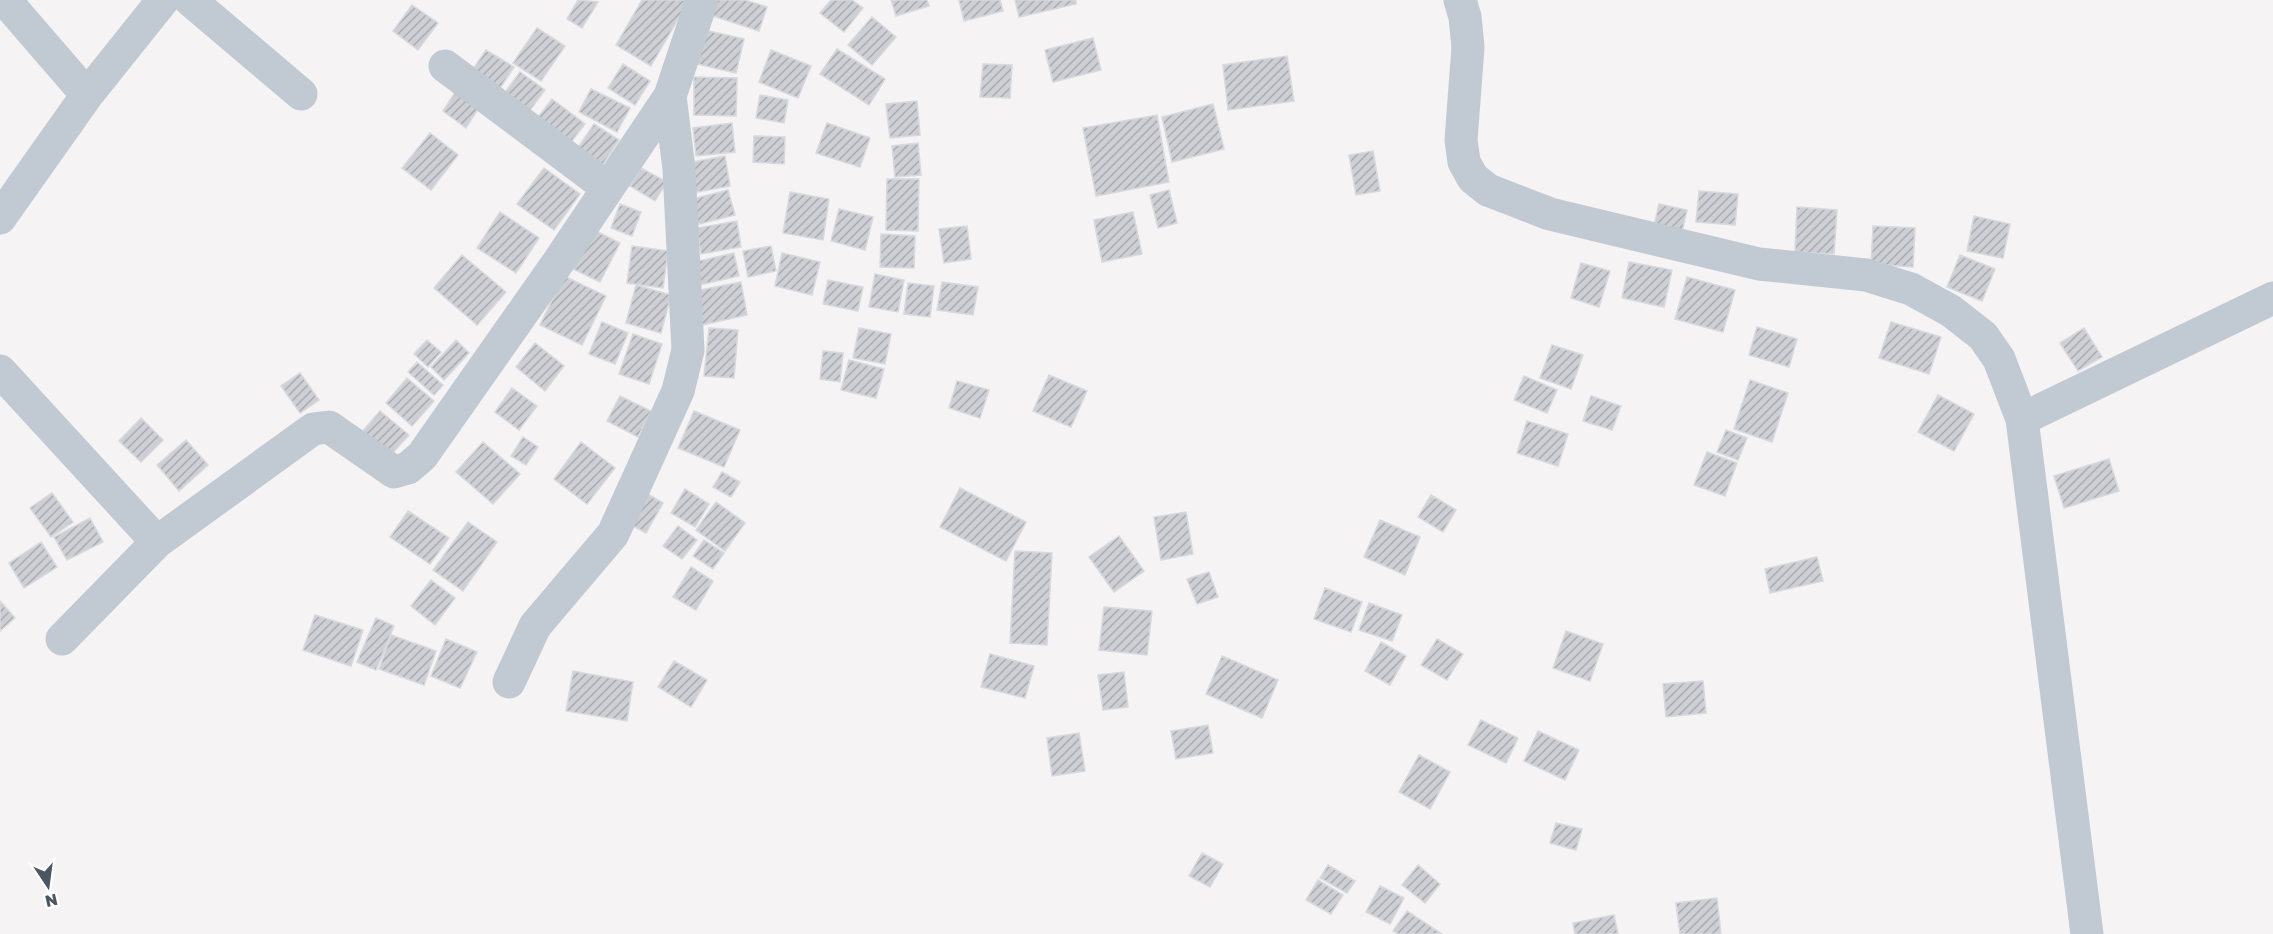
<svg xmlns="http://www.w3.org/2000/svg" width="2273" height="934" viewBox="0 0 2273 934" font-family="'Golos Text',sans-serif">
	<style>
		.building { fill: url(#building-hatch); stroke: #d7d9de; stroke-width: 1.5 }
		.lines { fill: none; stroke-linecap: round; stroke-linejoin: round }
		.minor { stroke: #c1cad2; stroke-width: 33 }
	</style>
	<defs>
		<pattern id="building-hatch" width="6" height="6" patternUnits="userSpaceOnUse" patternTransform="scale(1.5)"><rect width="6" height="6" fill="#cdcfd5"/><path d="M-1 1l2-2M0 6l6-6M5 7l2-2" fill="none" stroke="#a8abb0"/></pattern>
	</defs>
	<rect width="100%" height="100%" fill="#f5f3f3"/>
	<path class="building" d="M578,0L598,2L582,28L567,19Z
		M642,0H689L651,66L616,45Z
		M712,0H745L767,7L759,31L707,14Z
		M831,0H852L863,8L844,32L820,13Z
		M891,0H927L929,6L896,16Z
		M959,0H1000L1003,11L964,21Z
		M1015,0H1076V4L1019,17Z
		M412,5L438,23L418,50L393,31Z
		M872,17L896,37L872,65L848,45Z
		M537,28L565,46L541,81L513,63Z
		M705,30L744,39L736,73L697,64Z
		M1093,38L1101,70L1053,82L1045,50Z
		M837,49L885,79L869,105L820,74Z
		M486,50L514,67L495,96L467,78Z
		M771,50L811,66L798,98L759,82Z
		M1287,56L1294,101L1228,110L1223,65Z
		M623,64L650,81L635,105L608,88Z
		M983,64L1012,65L1010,98L980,97Z
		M520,72L545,90L525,117L500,99Z
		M694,77L737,78L736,116L694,115Z
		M458,88L482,103L466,128L443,111Z
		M591,89L630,108L617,132L579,112Z
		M760,95L788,100L784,123L756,118Z
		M552,99L585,124L565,150L532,125Z
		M917,101L920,135L890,138L886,104Z
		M1213,104L1224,149L1172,162L1162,117Z
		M1157,115L1169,182L1096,196L1083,128Z
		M732,123L735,152L696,156L693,128Z
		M827,123L870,138L860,167L816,153Z
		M594,124L619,140L598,172L573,155Z
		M430,133L458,155L431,190L402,168Z
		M754,136L785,137L784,164L753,162Z
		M918,143L921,175L895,177L892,146Z
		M1373,151L1380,191L1356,195L1349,155Z
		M725,156L730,186L692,193L687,163Z
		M544,168L580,194L554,230L517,204Z
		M641,168L667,182L655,201L630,186Z
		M887,179H919L918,231L886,230Z
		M728,190L735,215L691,226L685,201Z
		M1169,190L1177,223L1158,228L1150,195Z
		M1699,191L1738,194L1735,225L1696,222Z
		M790,192L829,199L823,240L783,233Z
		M620,204L641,212L632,236L611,228Z
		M1659,204L1687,210L1681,237L1653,230Z
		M1797,207L1837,210L1834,254L1795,252Z
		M839,209L873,217L865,250L831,241Z
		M500,212L539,238L516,273L477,248Z
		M1133,212L1142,254L1102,262L1094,220Z
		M1974,216L2010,224L2003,258L1967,251Z
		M737,221L741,247L701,254L697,228Z
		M967,226L971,259L944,263L939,229Z
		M1873,226L1915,228L1913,267L1871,264Z
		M592,229L620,243L600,282L573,269Z
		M881,234L915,236L914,268L880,267Z
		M632,246L668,251L663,288L627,283Z
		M771,246L776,271L748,277L743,251Z
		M734,253L739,276L699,285L694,262Z
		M782,253L820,262L812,295L775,286Z
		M462,255L506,292L477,325L434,288Z
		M1960,255L1995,269L1982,301L1947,287Z
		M1629,262L1672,270L1664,307L1622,298Z
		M1581,263L1610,271L1599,307L1571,298Z
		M875,274L904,280L898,312L869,307Z
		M564,276L606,296L582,345L540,325Z
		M1687,277L1735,290L1723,332L1675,319Z
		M828,280L863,287L858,311L823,304Z
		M741,282L747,315L702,325L695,291Z
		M942,282L978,287L973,315L937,310Z
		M908,283L934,286L930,317L904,314Z
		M636,285L671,295L661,333L626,323Z
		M602,322L628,333L615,364L589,354Z
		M1891,322L1941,337L1929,374L1879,358Z
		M1757,327L1797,339L1789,367L1749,355Z
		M709,328L738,330L734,378L704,376Z
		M859,328L891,334L885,364L853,358Z
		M2084,328L2102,357L2078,371L2060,343Z
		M633,334L662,344L649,384L619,374Z
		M427,340L441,352L428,367L414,354Z
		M456,340L469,353L444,380L431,367Z
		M535,343L564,366L545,391L516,367Z
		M1552,345L1583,355L1571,389L1540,378Z
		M823,351L843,353L840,382L820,379Z
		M849,360L884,369L876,398L841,390Z
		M417,362L443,385L434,395L408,372Z
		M300,373L319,400L300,413L281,386Z
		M1049,375L1087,391L1071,427L1033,411Z
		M1524,376L1557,390L1547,413L1514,400Z
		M407,378L434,401L412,426L386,403Z
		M1750,380L1788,393L1772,442L1734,429Z
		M957,381L989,390L980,418L949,408Z
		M512,388L537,406L519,430L495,412Z
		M1938,395L1974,414L1954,451L1918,432Z
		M620,396L651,411L638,437L607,421Z
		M1591,396L1621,406L1612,430L1583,421Z
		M380,411L409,435L390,456L362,432Z
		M694,411L740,430L724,467L678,448Z
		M141,418L163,440L141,462L119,441Z
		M1527,421L1568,434L1558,466L1517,453Z
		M1726,430L1747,438L1738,460L1717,452Z
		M523,437L538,447L526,465L511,456Z
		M186,440L208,465L179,491L157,465Z
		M483,442L520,474L493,504L456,472Z
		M581,442L615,468L587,504L554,479Z
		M1707,452L1737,463L1725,496L1694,485Z
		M2109,459L2119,491L2064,508L2054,476Z
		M722,472L740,482L731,497L713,487Z
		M960,488L1026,522L1006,561L940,527Z
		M685,489L709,504L695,527L671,513Z
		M643,491L663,503L646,533L625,522Z
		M52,493L73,522L51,537L30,508Z
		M1431,495L1456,510L1443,532L1418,517Z
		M716,502L745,523L725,551L696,530Z
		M408,511L449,538L430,564L390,537Z
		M1186,512L1193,554L1161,560L1154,517Z
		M90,518L103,542L67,560L54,537Z
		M1380,520L1420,537L1405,575L1364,557Z
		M468,522L497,542L463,591L433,570Z
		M678,526L697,540L682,559L663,546Z
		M1119,536L1144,571L1114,592L1089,557Z
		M704,540L724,553L713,569L693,556Z
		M41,542L57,567L24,588L9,563Z
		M1015,551L1052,553L1047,645L1010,643Z
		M1817,557L1823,581L1770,593L1765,569Z
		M691,567L713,581L696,610L673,597Z
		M1209,572L1218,597L1197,604L1187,579Z
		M431,580L455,598L435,625L411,606Z
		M1325,588L1362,602L1351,632L1314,619Z
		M0,601L15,618L0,631Z
		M1369,603L1402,615L1392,641L1359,630Z
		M1104,607L1152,611L1147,655L1099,650Z
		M315,615L363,630L351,666L303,650Z
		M376,618L394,626L376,670L357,662Z
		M1566,631L1603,644L1590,681L1553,668Z
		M391,635L436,651L424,685L379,669Z
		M446,639L477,652L460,688L431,676Z
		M1437,639L1463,654L1447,680L1421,665Z
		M1381,642L1406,656L1390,685L1365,671Z
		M990,654L1034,666L1025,698L981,687Z
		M1222,656L1278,680L1262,718L1206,694Z
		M674,661L707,680L691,707L658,687Z
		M573,671L633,682L627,721L566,711Z
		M1124,672L1128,707L1103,710L1098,675Z
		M1703,681L1706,713L1666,717L1663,684Z
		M1481,720L1518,738L1506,763L1468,745Z
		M1208,725L1213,753L1176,759L1171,731Z
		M1538,731L1579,750L1565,780L1524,761Z
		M1079,733L1085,771L1052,776L1047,738Z
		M1419,755L1450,772L1430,809L1399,792Z
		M1556,823L1582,829L1576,850L1550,843Z
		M1202,853L1223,864L1210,887L1189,876Z
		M1328,865L1355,881L1347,893L1320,878Z
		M1418,865L1440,884L1425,903L1402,885Z
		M1318,880L1343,895L1331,914L1306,900Z
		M1380,886L1404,898L1390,924L1366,912Z
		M1717,898L1721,934H1680L1676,903Z
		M1407,911L1442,934H1398L1393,931Z
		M1614,915L1618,934H1575L1573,923Z"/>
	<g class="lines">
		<path class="minor" d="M5,0L87,95
			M190,0L301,94
			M1460,0L1465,17L1468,47L1461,140L1464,162L1473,178L1488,190L1550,214L1759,264L1866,275L1911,289L1951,311L1983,336L1999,359L2022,419L2087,934
			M445,66L608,188
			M0,218L87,95L163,0
			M0,371L157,542
			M2022,419L2273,298
			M62,639L157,542L313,429L329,427L394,472L408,468L422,456L559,261L670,96L702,0
			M509,682L535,626L613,534L678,391L688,350L679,169L670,96"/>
	</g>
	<g transform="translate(48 886) rotate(167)" stroke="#ffffff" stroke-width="4.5" paint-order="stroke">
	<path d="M0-4.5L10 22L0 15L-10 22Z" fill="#4a5661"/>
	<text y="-9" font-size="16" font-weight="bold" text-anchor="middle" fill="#4a5661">N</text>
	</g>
</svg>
